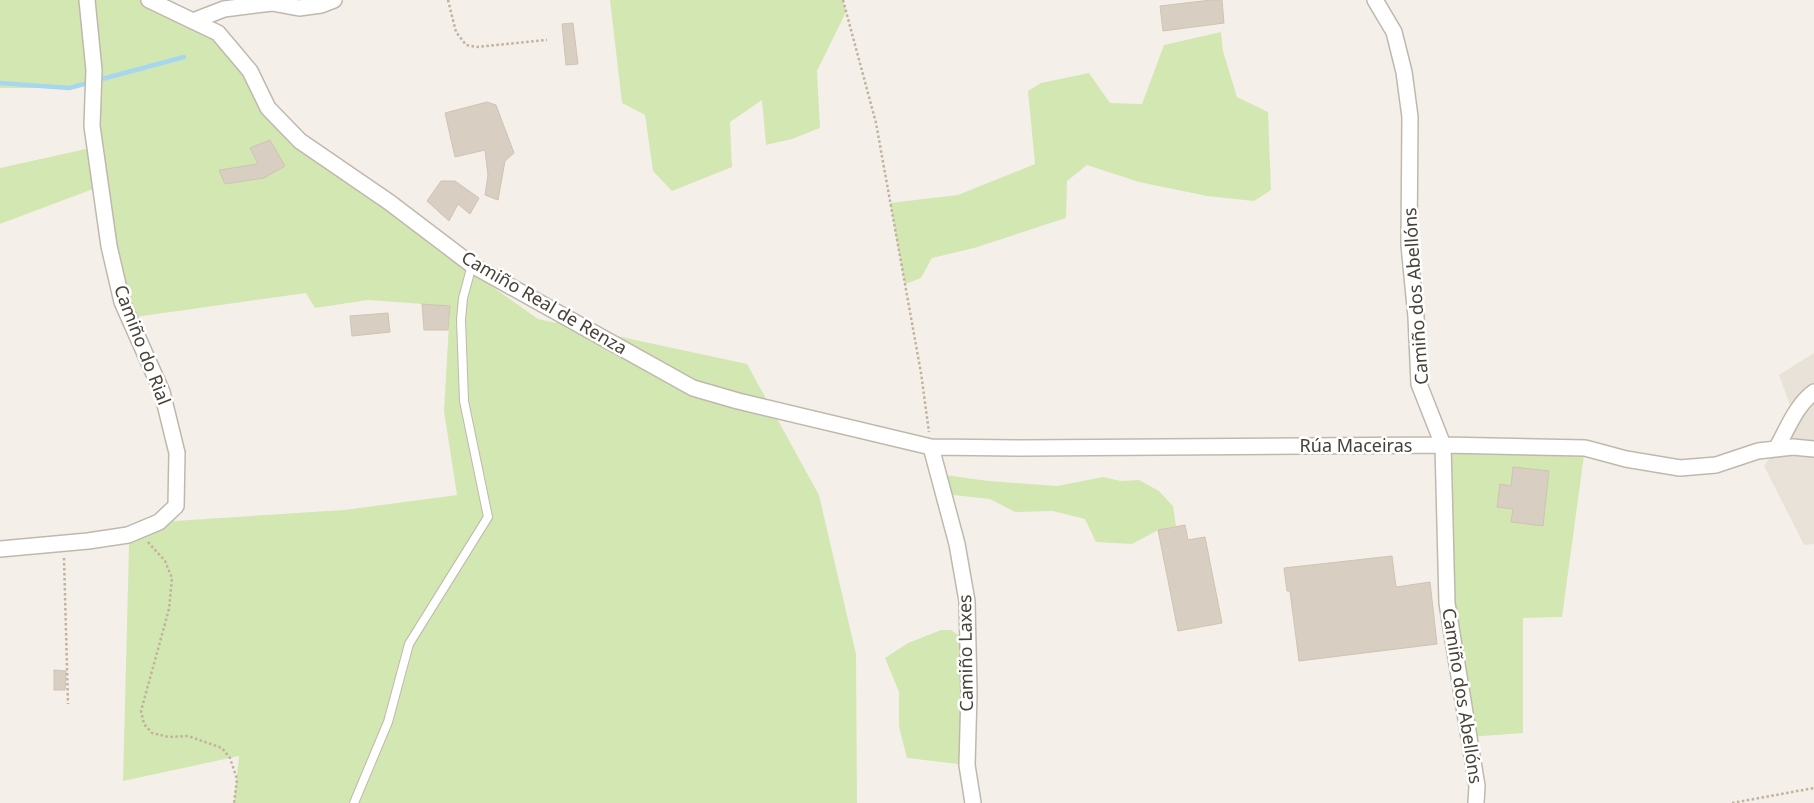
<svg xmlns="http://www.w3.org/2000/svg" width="1814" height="803" viewBox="0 0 1814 803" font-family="'Noto Sans',sans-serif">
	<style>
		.residential { fill: #e8e2d8 }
		.green { fill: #d3e7b3 }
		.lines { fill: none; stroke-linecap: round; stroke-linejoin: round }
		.stream { stroke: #a7d6ef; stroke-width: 4.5 }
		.building { fill: #d9cec2; stroke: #d0c3b2 }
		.lane-casing { stroke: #c0b8ac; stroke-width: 10 }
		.street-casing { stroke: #c0b8ac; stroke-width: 18 }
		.path { stroke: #c1b29d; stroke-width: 2.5; stroke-dasharray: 2.5 2.5; stroke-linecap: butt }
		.lane { stroke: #fff; stroke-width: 8 }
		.street { stroke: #fff; stroke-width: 15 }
		.labels { text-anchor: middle; stroke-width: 5; stroke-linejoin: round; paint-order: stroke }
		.street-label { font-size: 18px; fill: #484138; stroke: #fff }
	</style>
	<rect width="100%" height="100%" fill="#f4f0e9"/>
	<path class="residential" d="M1814,353V544L1804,545L1764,466L1776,449L1794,416L1779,375Z"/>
	<path class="green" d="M0,0H147L217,34L265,108L456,261L538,319L747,364L819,495L856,654L857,803H234L239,756L123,781L129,546L128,535L159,522L344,510L457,495L444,411L450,306L368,300L315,308L306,293L135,317L133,326L101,186L0,224V168L95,147L88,83L69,88H0Z
		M610,0H843L846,12L817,71L820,128L792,139L766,145L762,100L730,122L732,167L672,191L653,171L645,115L622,103Z
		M1221,32L1223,51L1237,97L1268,112L1271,190L1254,201L1207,196L1139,182L1087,165L1067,181L1066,218L974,248L932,258L921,278L905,284L890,203L958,195L1035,164L1028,91L1041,83L1089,73L1110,103L1142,104L1164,45Z
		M1443,445L1585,448L1562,617L1523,618V733L1469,737L1447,603Z
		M938,474L988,481L1057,486L1103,477L1121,481L1139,480L1159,491L1173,506L1176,526L1158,530L1132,544L1096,542L1085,519L1053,511L1015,512L990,499L944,494Z
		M941,630H951L968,642L967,765L907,758L899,727V692L885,658L908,643Z"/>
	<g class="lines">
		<path class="stream" d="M102,79L184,57
			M0,83L69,88L88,83"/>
	</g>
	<path class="building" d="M1211,0H1222L1224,23L1163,31L1160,6Z
		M573,23L578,64L566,65L562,24Z
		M487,102L496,105L514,153L505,161L498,200L485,195L488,175L485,150L455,157L445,113Z
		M270,140L285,166L264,178L225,184L219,170L258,164L250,148Z
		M441,181H455L479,198L470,214L458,204L449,221L427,201Z
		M422,304L450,306L448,330H424Z
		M388,313L390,332L352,336L350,316Z
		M1513,467L1549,471L1543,526L1511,522L1513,509L1497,507L1500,484L1511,486Z
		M1185,525L1188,540L1205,537L1222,623L1178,631L1158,530Z
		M1392,556L1396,587L1430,582L1437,644L1299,661L1290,591H1287L1284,568Z
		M54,670L66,671L65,690H54Z"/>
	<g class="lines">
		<g class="lane-casing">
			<path id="lane" d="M354,803L388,722L409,644L488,517L464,401L461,320L463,298L472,265"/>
		</g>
		<g class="street-casing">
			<path id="street" d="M149,0L218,33L250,71L268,108L300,141L389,202L472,265L693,388L738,401L931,447L1023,448L1443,445L1585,448L1626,459L1680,468L1716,465L1758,451L1793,447L1814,449
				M1375,0L1394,32L1404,72L1410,117L1409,245L1416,317L1419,384L1443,445L1447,603L1477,786L1476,803
				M193,21L224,9L272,3L299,8L321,5L334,0
				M931,447L957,544L967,601L969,693L967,765L973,803
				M1776,449C1787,430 1796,405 1814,392
				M0,549L88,541L128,535L159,522L176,506L177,453L162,392L122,302L109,246L92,126L94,70L87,0"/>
		</g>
		<path class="path" d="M448,0L456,32L466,45L477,47L547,40
			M843,0L876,123L921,373L929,432
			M148,542L165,561L172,578L169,609L141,711L144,724L152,733L169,737L188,736L222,748L230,758L237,779L234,803
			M64,558L68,704
			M1732,803L1814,788"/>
		<use href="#lane" class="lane"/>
		<use href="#street" class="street"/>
	</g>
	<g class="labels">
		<g class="street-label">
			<text transform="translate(1416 296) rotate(-94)" y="6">Camiño dos Abellóns</text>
			<text transform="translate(544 303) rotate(30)" y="6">Camiño Real de Renza</text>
			<text transform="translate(142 345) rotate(69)" y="6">Camiño do Rial</text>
			<text x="1356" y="452">Rúa Maceiras</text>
			<text transform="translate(966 653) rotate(-91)" y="6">Camiño Laxes</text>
			<text transform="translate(1462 696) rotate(81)" y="6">Camiño dos Abellóns</text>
		</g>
	</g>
</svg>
